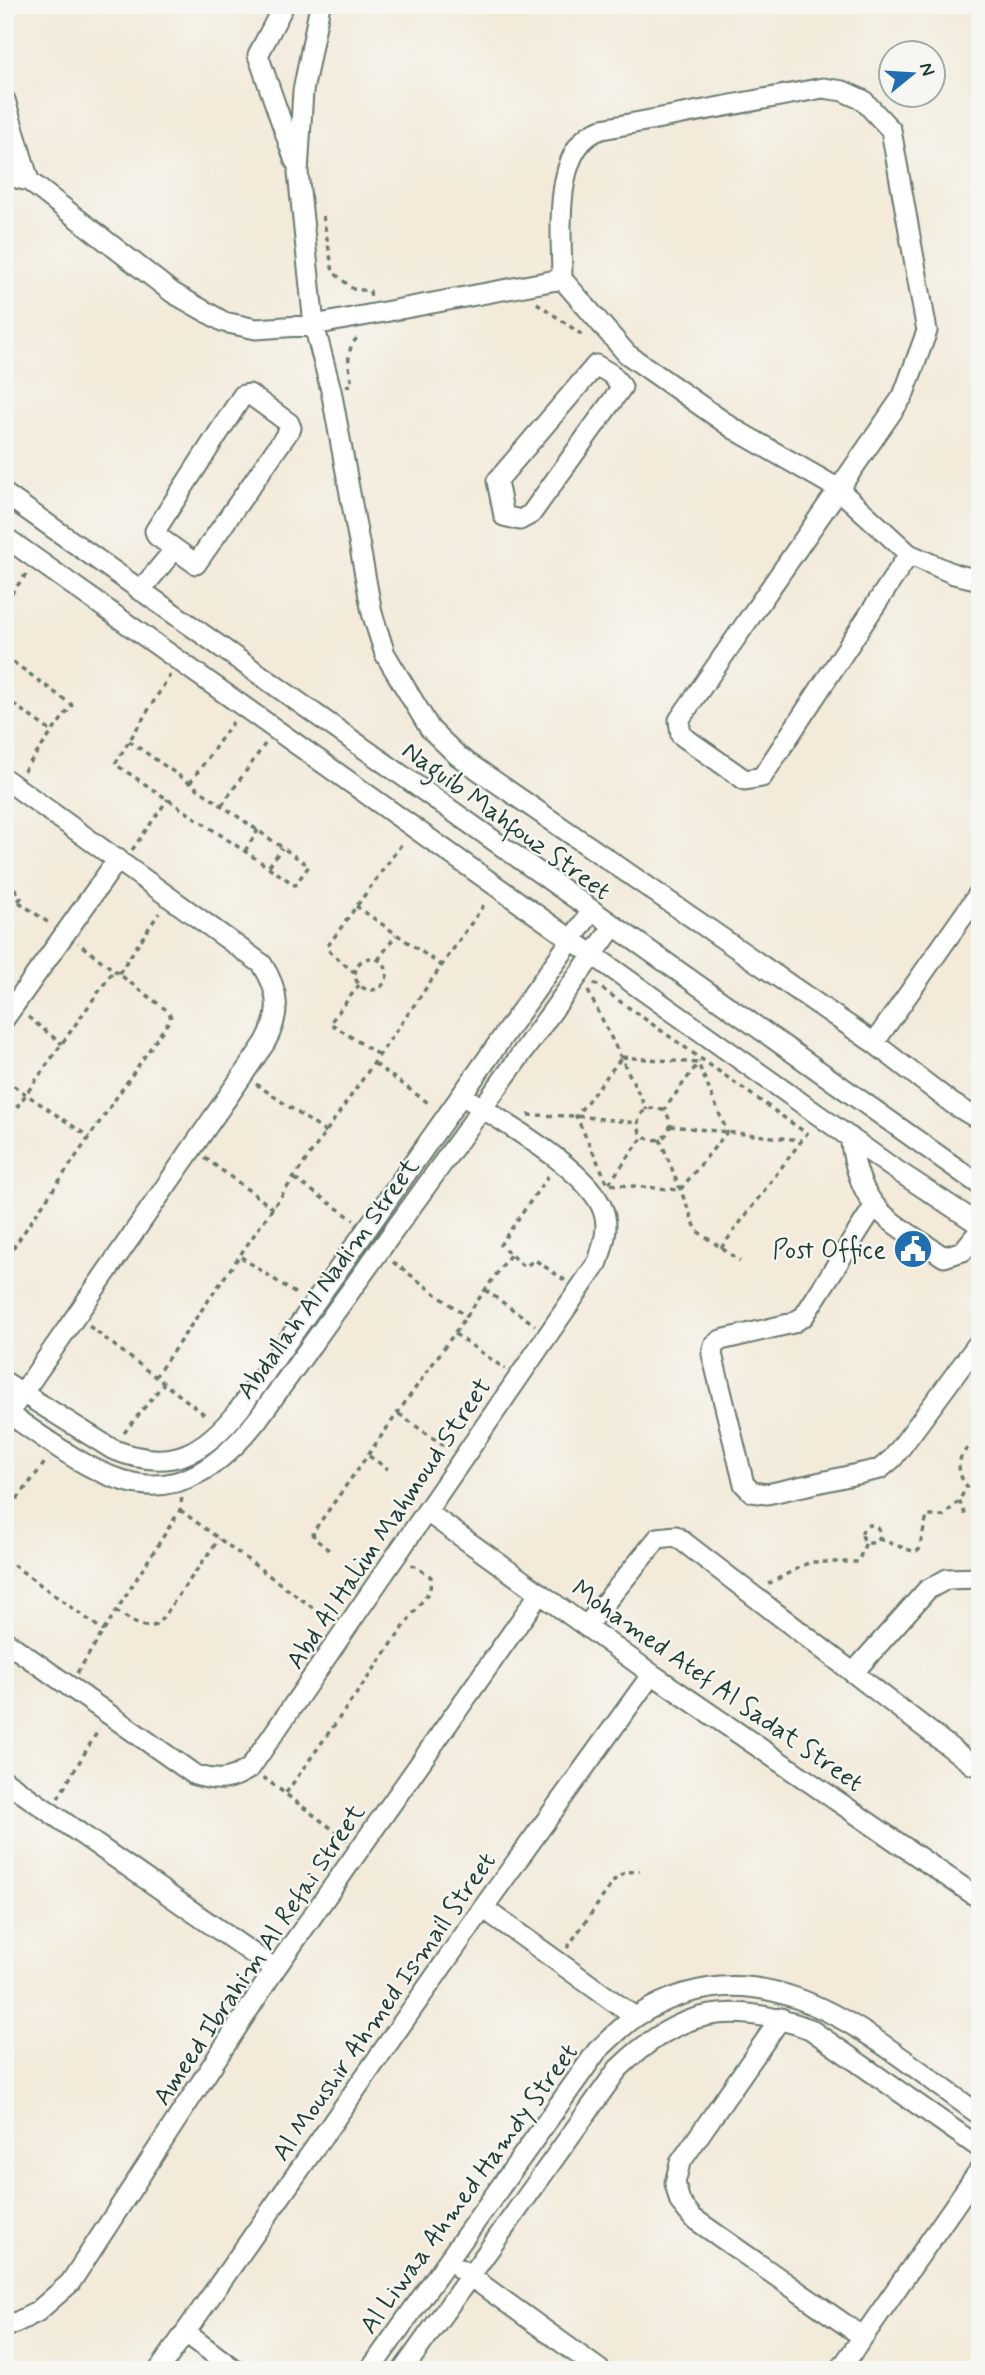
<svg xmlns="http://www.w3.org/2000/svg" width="985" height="2375" viewBox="0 0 985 2375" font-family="Mynerve,sans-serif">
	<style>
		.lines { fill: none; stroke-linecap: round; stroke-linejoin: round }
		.minor-casing { stroke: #697a6e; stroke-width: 23 }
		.path { stroke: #697a6e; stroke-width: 3.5; stroke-dasharray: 5 5; stroke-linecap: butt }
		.minor { stroke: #fff; stroke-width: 19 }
		.labels { text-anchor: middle; stroke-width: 5; stroke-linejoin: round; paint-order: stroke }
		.street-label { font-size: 26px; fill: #1f3d34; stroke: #f6f6f2 }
		.poi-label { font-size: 26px; fill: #1f3d34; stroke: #f6f6f2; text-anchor: end }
	</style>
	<rect width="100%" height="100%" fill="#f6f6f2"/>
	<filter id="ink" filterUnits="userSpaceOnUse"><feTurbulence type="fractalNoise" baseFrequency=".0143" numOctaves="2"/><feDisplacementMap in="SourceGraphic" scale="14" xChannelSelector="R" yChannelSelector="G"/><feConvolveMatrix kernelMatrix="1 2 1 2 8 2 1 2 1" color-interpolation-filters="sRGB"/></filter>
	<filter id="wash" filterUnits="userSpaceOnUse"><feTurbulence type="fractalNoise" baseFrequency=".00686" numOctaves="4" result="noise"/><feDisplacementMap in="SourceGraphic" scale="28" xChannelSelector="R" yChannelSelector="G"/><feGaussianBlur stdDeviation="1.57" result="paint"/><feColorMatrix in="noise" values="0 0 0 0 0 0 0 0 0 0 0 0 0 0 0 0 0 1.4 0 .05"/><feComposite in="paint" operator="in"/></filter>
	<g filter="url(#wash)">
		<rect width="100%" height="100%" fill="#f3ead9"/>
	</g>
	<g filter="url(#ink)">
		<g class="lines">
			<g class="minor-casing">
				<path id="minor" d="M284,5L258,55L295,161
					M320,5L303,91L298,172L314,325L331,390L372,613L385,654L430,729L458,756L874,1043L953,1104L980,1120
					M5,100L29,181L173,293L224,322L256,329L314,325L562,279
					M5,175L29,181
					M596,365L611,374L622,387L531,514L520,520L504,516L497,481Z
					M249,394L289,423L291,428L196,564L157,536L155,531L243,395Z
					M5,494L980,1185
					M5,537L890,1166L980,1225
					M909,554L762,777L745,780L681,735L679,720L903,396L927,331L891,130L863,100L843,91L823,88L602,129C551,144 562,236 562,279L627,354L734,429L837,488L909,554L954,574L980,580
					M140,591L174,550
					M5,779L262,964C280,992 281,1014 265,1043L15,1404
					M5,1018L118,859
					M874,1043L980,892
					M850,1137C860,1212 887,1218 944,1257L963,1251L980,1230
					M873,1208L804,1316L793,1323L721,1340L714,1345L712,1354L744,1484L752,1492L767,1494L880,1469L893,1458L980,1341
					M5,1382L112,1449C171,1473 204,1454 241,1407L591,912
					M5,1411C102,1479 168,1533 258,1419L613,927
					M427,1512L652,1674L980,1899
					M586,1626L658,1538L676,1536L973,1765
					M5,1641L195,1775C218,1782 230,1781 250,1768L598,1262C603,1245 610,1228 603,1210C588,1169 500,1121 462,1095
					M853,1673L927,1590L947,1579L980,1578
					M5,1781L275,1969
					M483,1908L635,2017
					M781,2018L680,2163L675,2183L680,2202L693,2218L863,2337
					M460,2269L600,2370
					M5,2328L37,2312L70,2283L275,1969L540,1593
					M186,2333L235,2370
					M159,2370L483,1908L652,1674
					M370,2370L597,2051C610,2039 623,2025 637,2016C768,1933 877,2043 980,2115
					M403,2370L618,2069C679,2009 730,2000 810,2029L980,2148
					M840,2370L980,2169"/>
			</g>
			<path class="path" d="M323,216L333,272L353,289L370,291L371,298
				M537,303L585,337
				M346,386L352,385C349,366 344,350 359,336
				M5,602L27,573
				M5,656L72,705L23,772
				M5,698L52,732
				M129,741L309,866L295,885L115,764L170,675
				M190,783L233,722
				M222,805L265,744
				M132,850L168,799
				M245,851L258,830
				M269,866L282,848
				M5,891L15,889L21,898L12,906L5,902
				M19,902L49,923
				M356,906L442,966
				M355 974a16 16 0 1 1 32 0a16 16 0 1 1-32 0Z
				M378,960L396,935
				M119,973L159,913
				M355,973L330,952L327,947L403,842
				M594,983L806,1133
				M359,985L330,1023L380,1056
				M588,991L647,1110
				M28,1017L62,1044
				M622,1057L698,1063L727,1132L680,1190L608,1184L576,1116Z
				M375,1064L431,1105
				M5,1080L89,1137
				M256,1084L327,1133
				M638 1124a16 16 0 1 1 32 0a16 16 0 1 1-32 0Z
				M663,1111L699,1062
				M528,1115L576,1116L638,1123
				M5,1124L114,970
				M670,1126L801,1140
				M660,1139L697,1231L740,1261
				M5,1147L12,1151
				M205,1158L274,1209
				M548,1176L500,1245L522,1265L526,1266L535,1260L566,1281
				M295,1179L354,1220
				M609,1183L643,1137
				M721,1248L808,1132
				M5,1255L11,1251L171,1018L169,1012L78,943
				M241,1257L299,1296
				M393,1262L467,1317
				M485,1290L535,1325
				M89,1326L208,1417
				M455,1334L505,1369
				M155,1377L486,902
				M399,1414L447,1448
				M124,1433L164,1383
				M369,1456L388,1469
				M959,1501L967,1518
				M180,1510L316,1610
				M5,1515L46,1461
				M862 1534a9 9 0 1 1 18 0a9 9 0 1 1-18 0Z
				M879,1539L915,1552L919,1550L927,1516H943L959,1501L967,1486C953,1470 958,1447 980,1443
				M329,1550L314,1538L313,1532L510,1255
				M5,1559L104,1631
				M768,1584L810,1562H858L866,1542
				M116,1611C130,1619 143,1632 158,1624L219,1539
				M77,1673L180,1510L182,1497
				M263,1777L347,1840
				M286,1793L430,1590L431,1577L411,1564
				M58,1798L99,1729
				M567,1948L616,1878L626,1872L640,1871"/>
			<use href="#minor" class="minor"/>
		</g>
	</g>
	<defs>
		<g id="civic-disc" transform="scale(2.0125)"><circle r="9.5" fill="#1f6fb2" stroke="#f6f6f2"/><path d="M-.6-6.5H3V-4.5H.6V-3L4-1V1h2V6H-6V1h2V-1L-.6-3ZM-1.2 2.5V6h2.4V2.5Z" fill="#fff"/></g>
	</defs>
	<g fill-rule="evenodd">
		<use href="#civic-disc" x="913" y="1249"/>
	</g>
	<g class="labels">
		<g class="street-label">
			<text transform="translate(507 820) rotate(36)" y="9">Naguib Mahfouz Street</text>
			<text transform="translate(327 1278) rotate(-54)" y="9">Abdallah Al Nadim Street</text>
			<text transform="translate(388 1523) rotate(-56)" y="9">Abd Al Halim Mahmoud Street</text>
			<text transform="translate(718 1685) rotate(35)" y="9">Mohamed Atef Al Sadat Street</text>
			<text transform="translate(258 1954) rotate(-56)" y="9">Ameed Ibrahim Al Refai Street</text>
			<text transform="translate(383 2006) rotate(-55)" y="9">Al Moushir Ahmed Ismail Street</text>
			<text transform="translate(468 2188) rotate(-54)" y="9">Al Liwaa Ahmed Hamdy Street</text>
		</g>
		<g class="poi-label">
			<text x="886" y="1258">Post Office</text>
		</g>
	</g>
	<rect width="985" height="2375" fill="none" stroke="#f6f6f2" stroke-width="28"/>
	<g transform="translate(912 74) rotate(72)"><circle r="33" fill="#f6f6f2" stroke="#a0aca6" stroke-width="2"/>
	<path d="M0-5L12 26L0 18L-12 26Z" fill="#1f6fb2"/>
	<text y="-10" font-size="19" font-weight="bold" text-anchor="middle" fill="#1f3d34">N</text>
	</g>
</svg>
